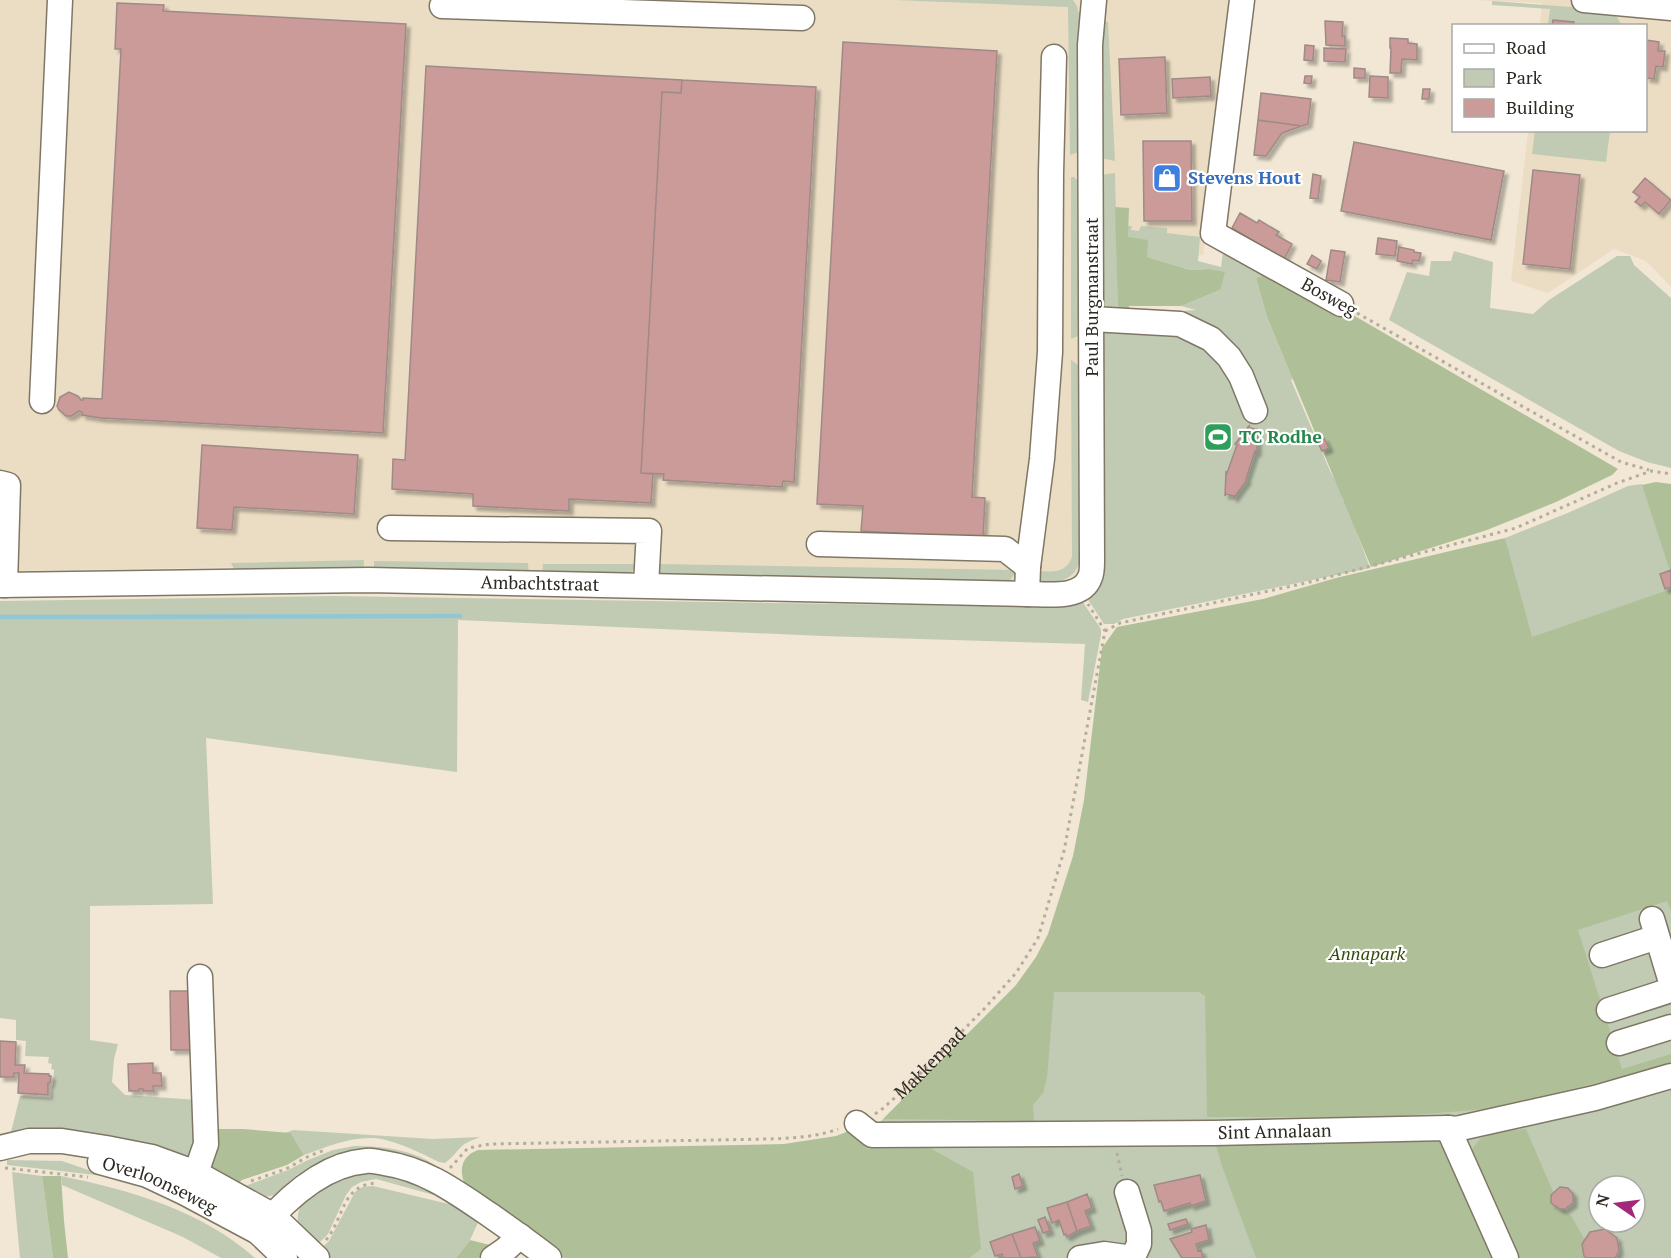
<svg xmlns="http://www.w3.org/2000/svg" width="1671" height="1258" viewBox="0 0 1671 1258" font-family="'PT Serif',serif">
	<style>
		.built { fill: #ebddc3 }
		.green { fill: #c1cbb3; fill-rule: evenodd }
		.forest { fill: #afc099 }
		.lines { fill: none; stroke-linecap: round; stroke-linejoin: round }
		.stream { stroke: #92c6d3; stroke-width: 4.5 }
		.building { fill: #ca9b98; stroke: #a08a88; stroke-width: 1.5; filter: url(#shadow) }
		.minor-casing { stroke: #7f7765; stroke-width: 27 }
		.path { stroke: #b4ac9d; stroke-width: 3; stroke-dasharray: 3 4.5; stroke-linecap: butt }
		.minor { stroke: #fff; stroke-width: 24 }
		.labels { text-anchor: middle; stroke-width: 4.5; stroke-linejoin: round; paint-order: stroke }
		.shop-label { font-size: 18px; font-weight: bold; fill: #366cbe; stroke: #fff; text-anchor: start }
		.street-label { font-size: 18px; fill: #2d2922; stroke: #fff }
		.leisure-label { font-size: 18px; font-weight: bold; fill: #27864d; stroke: #fff; text-anchor: start }
		.park-label { font-size: 18px; font-style: italic; fill: #334709; stroke: #fff }
	</style>
	<defs>
		<filter id="shadow"><feDropShadow dx="4" dy="4" stdDeviation="1.5" flood-color="#0004"/></filter>
	</defs>
	<rect width="100%" height="100%" fill="#f1e7d4"/>
	<path class="built" d="M0,0H1234L1203,255L1116,266L1115,578L1089,582L1038,584L253,567L0,571Z
		M1472,0H1671V287L1646,261L1614,249L1548,293L1511,281L1528,131L1646,130V26L1540,25L1542,3Z"/>
	<path class="green" d="M895,0H1073L1077,6L1078,12H1082L1079,152L1070,155L1068,7Z
		M1492,1L1612,10L1622,25H1548L1550,9L1492,5Z
		M1100,20L1108,22L1115,161L1100,158Z
		M1535,130L1610,131L1606,162L1532,154Z
		M1115,173L1118,315L1102,316L1100,175Z
		M1071,177H1074L1081,183L1083,334L1071,339Z
		M1128,226H1132L1131,230L1139,231L1141,226L1167,228V233L1200,237L1198,261L1221,267L1224,245L1271,272L1256,278L1267,317L1293,379L1291,380L1330,471L1344,496L1342,497L1343,500L1364,529L1357,533L1370,568L1123,619L1114,624H1104L1087,598L1101,329L1123,315L1196,310L1181,306L1220,290L1208,269L1190,270L1147,257L1128,237Z
		M1454,251L1493,262L1490,308L1533,314L1549,300L1617,256H1630L1634,265L1671,298V468L1647,462L1619,451L1389,320L1407,272L1429,276L1431,261H1451Z
		M1071,360L1081,367L1082,554C1078,569 1073,579 1057,581V584H1039L1035,571C1052,571 1065,575 1072,557Z
		M1642,484L1644,491L1671,489V1258H570L755,1148L850,1137L879,1123L883,1119H888L1506,542L1505,538L1570,512L1628,486ZM1599,1186H1635V1222H1599Z
		M364,560L363,574L237,575L231,563Z
		M374,561L528,563L529,575L374,573Z
		M543,564H637L628,577L542,575Z
		M659,564L1017,570L1009,582L661,577L658,572Z
		M334,596L973,606L1068,605L1082,601L1101,629V635L1088,702L1081,700L1085,644L823,636L458,620L457,772L206,738L213,904L90,906V1040L118,1044L114,1059L112,1082L125,1095L198,1100L199,1142L188,1166L10,1136L20,1096L51,1098L52,1086H53L54,1070L51,1069L52,1064L48,1063L49,1057L25,1056L26,1041L16,1040V1020L0,1018V601Z
		M293,1130L433,1139L480,1137C473,1140 466,1142 461,1147C455,1153 452,1158 445,1163L439,1162C421,1153 393,1139 373,1138C349,1137 326,1147 304,1155L291,1133H285Z
		M354,1146C382,1146 410,1149 435,1165V1168L333,1157L297,1175L274,1195L261,1198L243,1187L288,1170L308,1160L333,1150Z
		M7,1160L62,1161L97,1173L96,1175L7,1165Z
		M365,1171L404,1175L438,1193L434,1195L376,1179L361,1182L352,1187L346,1195L328,1234L314,1248L298,1229C298,1223 297,1216 299,1210C306,1188 346,1177 365,1171Z
		M12,1172L42,1176L53,1258H20Z
		M61,1176C130,1190 201,1210 255,1258H221L183,1237L62,1185Z
		M373,1186L453,1205L480,1218L470,1240L456,1258H320L316,1253L329,1241L355,1192L362,1187Z"/>
	<path class="forest" d="M1115,207L1129,208L1128,237L1148,240L1147,257L1190,270L1208,269L1225,272L1220,290L1181,306H1129V314L1118,315Z
		M1271,272L1286,276L1618,469L1612,475L1556,502L1487,530L1371,567L1267,317L1256,278Z
		M1656,482L1671,484V574L1642,485Z
		M1505,538L1532,637L1671,589V912L1667,901L1578,930L1622,1069L1671,1054V1063L1609,1080L1487,1109L1390,1117H1207L1205,996L1199,992H1054L1047,1078L1043,1093L1033,1105L1034,1121L883,1119L1016,985L1036,957L1048,934L1073,856L1084,800L1102,648L1117,627L1263,599L1336,578Z
		M212,1129H243L291,1133L304,1155L287,1165L242,1180L233,1188L202,1172Z
		M1526,1129L1558,1203L1572,1217L1595,1258H1510L1468,1158C1480,1128 1498,1132 1526,1129Z
		M849,1131L864,1139L867,1149L930,1148L973,1172L981,1249L969,1258H564L466,1187C458,1171 461,1156 478,1150L784,1144L836,1136Z
		M1437,1132L1499,1258H1256L1223,1169L1213,1136Z
		M42,1176H61L64,1221L68,1258H53Z
		M470,1240L498,1247L478,1258H456Z"/>
	<g class="lines">
		<path class="stream" d="M0,617L460,616"/>
	</g>
	<path class="building" d="M117,3L164,5L163,11L406,24L383,433L101,418L82,415V412L79,411L71,416H66L59,410L57,406L60,397L69,392L78,396L81,400H83V398L102,399L121,49H115Z
		M1553,20L1574,22L1573,26H1552Z
		M1325,21L1343,22L1342,36H1345V46L1326,45Z
		M1390,38L1408,39V43L1417,44V60L1402,59L1401,73H1390L1391,48H1390Z
		M1646,40L1659,42L1658,51H1665L1663,67L1656,66L1654,79L1646,78Z
		M843,42L997,51L972,497L985,498L983,538L861,531L863,506L817,504Z
		M1305,45L1314,46L1313,61L1304,60Z
		M1324,48L1346,49L1345,62L1324,61Z
		M1165,57L1167,113L1121,115L1119,59Z
		M426,66L682,80L681,93L662,92L641,473L653,474L651,503L569,499V511L473,506V494L392,489L393,459L405,460Z
		M1354,68L1365,69V78H1354Z
		M1305,76H1312L1311,84L1304,83Z
		M1370,76L1388,77V98L1369,97Z
		M1210,77L1211,96L1173,98L1172,79Z
		M682,80L816,87L794,482L783,481L782,487L663,480L664,474L641,473L662,92L681,93Z
		M1423,89H1430L1429,99H1422Z
		M1261,93L1311,99L1308,124L1302,126L1258,120Z
		M1258,120L1302,126L1282,133L1266,156L1254,155Z
		M1143,141H1191L1192,221H1144Z
		M1354,142L1504,171L1491,240L1341,211Z
		M1533,170L1580,175L1570,269L1523,264Z
		M1313,174L1321,176L1318,199L1310,198Z
		M1645,178L1671,200L1659,214L1645,202L1641,206L1635,202L1640,197L1633,192Z
		M1240,213L1257,223L1259,220L1279,232L1276,235L1292,244L1284,259L1232,228Z
		M1378,238L1397,241L1395,256L1376,254Z
		M1399,247L1414,250V252L1421,253L1419,261L1413,260L1412,264L1397,261Z
		M1331,250L1345,252L1340,282L1326,280Z
		M1312,255L1321,261L1317,269L1307,264Z
		M1250,425L1248,427L1257,430V428V452L1255,451L1246,479L1247,480L1233,499L1234,496L1226,494L1225,496L1226,472L1227,473L1237,445L1235,444Z
		M1324,438L1329,448L1322,451L1317,441Z
		M202,445L358,455L354,514L234,507L232,530L197,528Z
		M1671,570V587L1665,589L1660,574Z
		M170,991H194L195,1050H171Z
		M0,1041L16,1042L15,1065H25L24,1073L49,1074V1076H51L50,1083H48V1095L18,1093L19,1073H14V1077H0Z
		M153,1063V1073H161L162,1086H153L154,1091H143V1089H139V1091H129L128,1064Z
		M1019,1174L1023,1186L1015,1189L1012,1177Z
		M1200,1175L1206,1201L1191,1206L1190,1203L1164,1211L1161,1201L1159,1202L1154,1185Z
		M1560,1187L1568,1188L1573,1194V1203L1565,1209H1560L1551,1203V1195Z
		M1087,1194L1092,1208L1085,1211L1091,1226L1077,1231L1067,1202Z
		M1067,1202L1077,1231L1067,1237L1066,1234L1064,1235L1059,1220L1052,1223L1047,1208Z
		M1045,1217L1050,1231L1043,1233L1038,1220Z
		M1186,1219L1188,1224L1170,1230L1168,1224Z
		M1206,1225L1209,1240L1196,1244L1198,1251L1201,1250L1203,1258H1182L1170,1239L1192,1232L1191,1229Z
		M1035,1227L1040,1241L1033,1243L1038,1257L1021,1258L1012,1234Z
		M1605,1229L1617,1238L1619,1251L1615,1258H1587L1584,1256L1582,1244L1590,1232Z
		M1012,1234L1021,1258H1003L1002,1254L995,1256L990,1242Z"/>
	<g class="lines">
		<g class="minor-casing">
			<g id="minor">
				<path d="M1242,0L1213,233L1341,304"/>
				<path d="M1584,0L1671,8"/>
				<path d="M442,6L802,18"/>
				<path d="M1092,319L1180,324L1211,339L1229,357L1241,376L1255,411"/>
				<path d="M42,401L60,0"/>
				<path d="M0,483L8,485L5,585"/>
				<path d="M390,528L649,531L646,585"/>
				<path d="M819,544L1005,549L1028,567"/>
				<path id="s2" d="M0,585L369,580L1027,594C1046,594 1082,600 1090,577C1092,573 1092,567 1092,562L1090,45L1094,0"/>
				<path d="M1027,594L1028,567L1042,459L1050,352L1051,173L1054,57"/>
				<path d="M1652,919L1671,982"/>
				<path d="M1602,955L1657,937"/>
				<path d="M1609,1010L1671,990"/>
				<path d="M1619,1043L1671,1027"/>
				<path id="s3" d="M857,1123L872,1135L1214,1133L1448,1128L1456,1129L1595,1098L1671,1076"/>
				<path d="M1448,1128L1506,1258"/>
				<path d="M0,1148L29,1141H62L106,1148L152,1157L196,1173L272,1215L317,1258"/>
				<path id="s4" d="M100,1162L147,1175L185,1193L258,1232L285,1258"/>
				<path d="M189,1187L196,1173L206,1144L200,977"/>
				<path d="M1127,1192L1139,1231V1244L1133,1257"/>
				<path d="M258,1232C284,1201 323,1164 366,1161C372,1160 378,1162 384,1163C425,1169 456,1192 490,1215C510,1229 530,1243 549,1258"/>
				<path d="M493,1258L506,1249L520,1236"/>
				<path d="M1080,1258L1104,1254L1133,1258"/>
			</g>
		</g>
		<g class="path">
			<path d="M1357,313L1621,462L1649,470"/>
			<path d="M1105,631L1120,623L1306,583L1516,528L1617,483L1651,471L1671,474"/>
			<path id="s1" d="M875,1114L881,1110L908,1086L985,1008L1016,973L1038,938L1064,851L1105,631L1088,604"/>
			<path d="M1117,1153L1122,1176"/>
			<path d="M5,1168L88,1177"/>
			<path d="M450,1168L468,1148L490,1144L770,1139C793,1138 817,1137 838,1129"/>
			<path d="M251,1181L286,1169L309,1156L325,1150"/>
			<path d="M326,1240C345,1217 341,1184 378,1183"/>
		</g>
		<use href="#minor" class="minor"/>
	</g>
	<defs>
		<g id="shop-square" transform="scale(1.5)"><rect x="-9" y="-9" width="18" height="18" rx="4" fill="#3f7fe0" stroke="#fff"/><path d="M-5-2.5h2.3a2.7 3.5 0 0 1 5.4 0H5L5.5 6h-11ZM-1.5-2.5h3a1.5 2.3 0 0 0-3 0Z" fill="#fff"/></g>
		<g id="stadium-square" transform="scale(1.5)"><rect x="-9" y="-9" width="18" height="18" rx="4" fill="#2e9e5b" stroke="#fff"/><path d="M0-5a6.5 5 0 1 0 0 10a6.5 5 0 1 0 0-10ZM-3.5-1.8h7v3.6h-7Z" fill="#fff"/></g>
	</defs>
	<g fill-rule="evenodd">
		<use href="#shop-square" x="1167" y="178"/>
		<use href="#stadium-square" x="1218" y="437"/>
	</g>
	<g class="labels">
		<g class="shop-label">
			<text x="1188" y="184">Stevens Hout</text>
		</g>
		<g class="street-label">
			<text transform="translate(1092 297) rotate(-90)" y="6">Paul Burgmanstraat</text>
			<text transform="translate(1329 297) rotate(29)" y="6">Bosweg</text>
			<text dy="6" stroke="none"><textPath href="#s2" startOffset="540">Ambachtstraat</textPath></text>
			<text dy="6" stroke="none"><textPath href="#s1" startOffset="75">Makkenpad</textPath></text>
			<text dy="6" stroke="none"><textPath href="#s3" startOffset="422">Sint Annalaan</textPath></text>
			<text dy="6" stroke="none"><textPath href="#s4" startOffset="64">Overloonseweg</textPath></text>
		</g>
		<g class="leisure-label">
			<text x="1239" y="443">TC Rodhe</text>
		</g>
		<g class="park-label">
			<text x="1367" y="960">Annapark</text>
		</g>
	</g>
	<rect x="1452" y="24" width="195" height="108" fill="#ffffff" stroke="#aba9a7" stroke-width="1.5"/>
	<rect x="1464" y="44" width="30" height="9" fill="#ffffff" stroke="#aba9a7" stroke-width="1.5"/>
	<text x="1506" y="54" font-size="18" fill="#2d2922">Road</text>
	<rect x="1464" y="69" width="30" height="18" fill="#c1cbb3" stroke="#aba9a7" stroke-width="1.5"/>
	<text x="1506" y="84" font-size="18" fill="#2d2922">Park</text>
	<rect x="1464" y="99" width="30" height="18" fill="#ca9b98" stroke="#aba9a7" stroke-width="1.5"/>
	<text x="1506" y="114" font-size="18" fill="#2d2922">Building</text>
	<g transform="translate(1617 1204) rotate(284)"><circle r="28" fill="#ffffff" stroke="#aba9a7" stroke-width="1.5"/>
	<path d="M0-4.5L10 22L0 15L-10 22Z" fill="#a3277b"/>
	<text y="-9" font-size="16" font-weight="bold" text-anchor="middle" fill="#2d2922">N</text>
	</g>
</svg>
